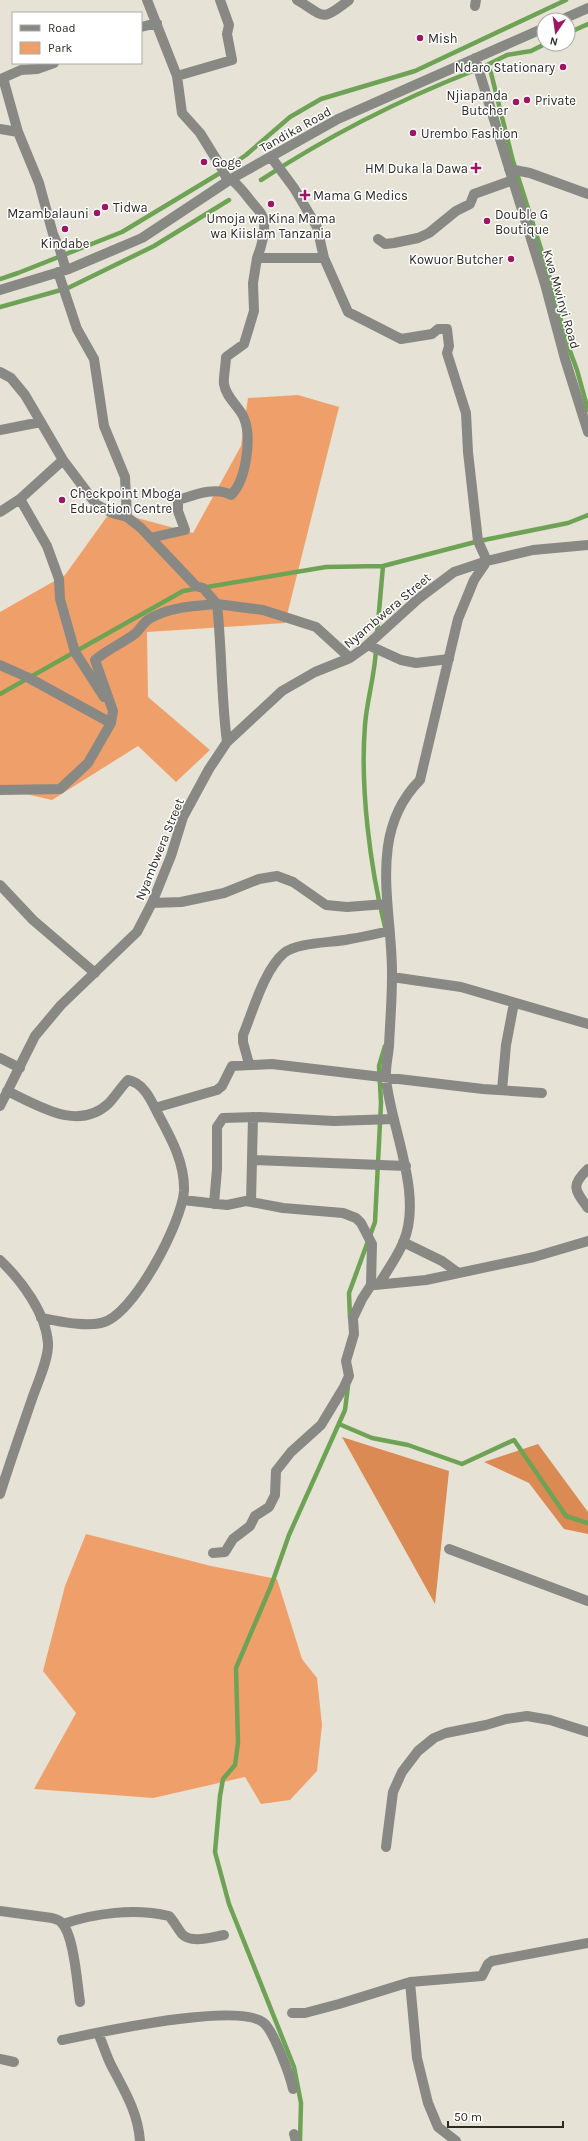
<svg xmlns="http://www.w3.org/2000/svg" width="588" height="2141" viewBox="0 0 588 2141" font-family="Karla,sans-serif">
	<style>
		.green { fill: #efa06a }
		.forest { fill: #da8a52 }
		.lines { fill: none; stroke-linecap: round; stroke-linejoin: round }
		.stream { stroke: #6ea356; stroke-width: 4.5 }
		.minor { stroke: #888984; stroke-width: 10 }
		.poi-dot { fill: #9e1563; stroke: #fff; stroke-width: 1.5 }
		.labels { text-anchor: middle; stroke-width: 3; stroke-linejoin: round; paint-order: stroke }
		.poi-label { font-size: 13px; fill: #2c2a25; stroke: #fff; text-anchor: start }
		.street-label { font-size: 13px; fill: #2c2a25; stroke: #fff }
	</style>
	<rect width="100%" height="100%" fill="#e6e2d5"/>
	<path class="green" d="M298,395L339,407L285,623L147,632L148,697L210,750L176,782L138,746L52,800L0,788V612L65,575L111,511L193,533L241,446L248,398Z
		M86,1534L211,1566L277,1579L302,1659L317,1678L322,1725L317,1771L290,1800L261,1804L245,1777L153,1798L34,1789L76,1713L43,1671L65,1586Z"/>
	<path class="forest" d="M342,1437L449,1471L435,1604Z
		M538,1444L588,1512V1534L564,1529L529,1483L484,1462Z"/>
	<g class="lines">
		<path class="stream" d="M568,33L588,24
			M545,44L531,51L507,55L487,65L491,73L513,161L548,271L566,340L577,370L588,410
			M261,180C328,136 399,100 473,71
			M0,279L18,273L122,232L220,173L246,155L290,117L321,99L415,71L566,0
			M0,307L68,288L154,246L229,200
			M377,634L383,566
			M376,649C375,675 367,699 365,725C360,787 370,867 385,927
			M0,694L183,591L326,567L383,566L479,541L568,523L588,515
			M350,1318L349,1293L375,1222L381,1103L379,1066L385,1046
			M339,1424L372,1438L408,1445L462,1464L514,1440L566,1516L588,1523
			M300,2141L301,2103L294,2067L229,1904L215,1852L220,1796L223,1779L235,1765L238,1743L236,1668L271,1586L289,1535L345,1410L348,1386"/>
		<path class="minor" d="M147,0L177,76L182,113L200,133L221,167L228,181
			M297,0C325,16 320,23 349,0
			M475,6L476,0
			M561,20L588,8
			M141,27L157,23
			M475,58L545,284L565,359L588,432
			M54,63L37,69L21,70L3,78L18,132L39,183L53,234L60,250L66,270
			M177,76L232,60L227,34L229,25L220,0
			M0,129L18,132
			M271,157L294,188L317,227L324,258L348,312L401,339L432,334L438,329H447L449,346L447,353L466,413L468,452L478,541L487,561L474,580L458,619L420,780C366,834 393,910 392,976C392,1000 390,1023 389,1046C388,1057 385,1069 386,1079C391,1128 424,1196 403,1243C397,1257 387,1271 379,1284
			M509,169L530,173L588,194
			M231,179C239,186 244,192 250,200C253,204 257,208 260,212C269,224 262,245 257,258H324
			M378,239L385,244L394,243L418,238L429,233L456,211L470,204L474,194L513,180
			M58,272L77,329L94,359L104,426L125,477L127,517
			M0,290L69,269L142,238L231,179L338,119L544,28
			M0,372L11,378L25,395L63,460L96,504L112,513L127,517L141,528L196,586L203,588L217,604L263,610L316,627L350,658
			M0,430L41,422
			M20,499L47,546L59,579L60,599L75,652L104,697
			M0,512L20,499L63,460
			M150,538L185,530L178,511V500C194,495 216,486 231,495C246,481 252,438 244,418C239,406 226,398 224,384C223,379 226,364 226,357L244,344L254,311L253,283L257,258
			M368,645L401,660L416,663L449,659
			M0,665L29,678L111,723
			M0,790L60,789L88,763L111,723L113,711L95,660C108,649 123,643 136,633C140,629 143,623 149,619C169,607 194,606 217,604C222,650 221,696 227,742
			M0,885L33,920L95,973
			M152,903L181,902L224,893L259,879L277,876L293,882L326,905L347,907L386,904
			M392,977L461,987L588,1024
			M0,1058L20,1068
			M249,1064L243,1042V1035C253,1011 264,970 284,953C297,942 332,943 350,939C363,937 376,934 389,931
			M502,1090L506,1045L514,1003
			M7,1091C38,1105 77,1132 108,1104C115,1097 121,1087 128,1080C144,1083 151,1100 158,1114C171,1138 185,1163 184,1191C182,1222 133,1317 101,1323C83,1327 60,1321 41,1318
			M0,1106L35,1036L61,1005L137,932L152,903L171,856L183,817L209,769L227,742L282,691L315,672L350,658L364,648L418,599L454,572L487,561L533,550L588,545
			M155,1108L217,1090L222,1086L232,1066L272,1064L483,1089L542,1093
			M252,1160L406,1166
			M588,1169C570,1186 575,1190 588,1208
			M183,1200L227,1205L246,1201L283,1208L343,1213L356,1218L361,1223L372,1244L371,1285L362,1299L353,1318L354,1334L346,1361L349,1376L344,1387L321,1425L291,1452L276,1471L275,1495L269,1507L255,1516L250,1526L233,1539L225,1552L213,1553
			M251,1202L253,1117
			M214,1204L217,1169V1127L223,1118L259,1117L334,1121L394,1119
			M403,1242L442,1261L457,1272
			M0,1260C21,1280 46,1313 48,1343C49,1359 37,1384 32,1399C21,1431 10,1462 0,1494
			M375,1285L426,1280L534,1257L588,1241
			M449,1549L588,1601
			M386,1847L393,1792L402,1772L418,1751L434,1738L446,1733L486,1725L506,1719L527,1716L550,1720L588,1732
			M0,1911L52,1918C55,1919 59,1920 61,1922C74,1934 77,1983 80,2002
			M63,1924C95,1913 135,1908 169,1916C174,1921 177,1928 182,1934C191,1944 212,1937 224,1935
			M410,1982L417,2058L428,2103L438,2127L456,2141
			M292,2013H305L339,2004L410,1982L482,1976L488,1964L492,1961L588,1943
			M98,2033C103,2044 106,2055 111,2065C124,2090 138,2112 140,2141
			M62,2040C97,2033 238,2001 264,2023C274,2032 290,2075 293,2089
			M0,2059L14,2062
			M294,2134L296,2141"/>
	</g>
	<g class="poi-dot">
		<circle cx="420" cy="38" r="4"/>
		<circle cx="563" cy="67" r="4"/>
		<circle cx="527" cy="100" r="4"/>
		<circle cx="516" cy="102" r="4"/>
		<circle cx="413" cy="133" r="4"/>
		<circle cx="204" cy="162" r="4"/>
		<path d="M474 162h4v4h4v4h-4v4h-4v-4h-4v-4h4z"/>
		<path d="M303 189h4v4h4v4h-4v4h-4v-4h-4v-4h4z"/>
		<circle cx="271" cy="204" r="4"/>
		<circle cx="105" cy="207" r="4"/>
		<circle cx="97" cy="213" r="4"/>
		<circle cx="487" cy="221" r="4"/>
		<circle cx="65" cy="229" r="4"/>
		<circle cx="511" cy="259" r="4"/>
		<circle cx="62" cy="500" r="4"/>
	</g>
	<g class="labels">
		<g class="poi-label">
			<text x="428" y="43">Mish</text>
			<text x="555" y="72" text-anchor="end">Ndaro Stationary</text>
			<text x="508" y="100" text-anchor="end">Njiapanda<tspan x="508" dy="15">Butcher</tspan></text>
			<text x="535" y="105">Private</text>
			<text x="421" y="138">Urembo Fashion</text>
			<text x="212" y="167">Goge</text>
			<text x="468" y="173" text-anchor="end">HM Duka la Dawa</text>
			<text x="313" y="200">Mama G Medics</text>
			<text x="113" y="212">Tidwa</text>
			<text x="89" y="218" text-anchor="end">Mzambalauni</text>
			<text x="495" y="219">Double G<tspan x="495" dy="15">Boutique</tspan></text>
			<text x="271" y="223" text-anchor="middle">Umoja wa Kina Mama<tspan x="271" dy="15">wa Kiislam Tanzania</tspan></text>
			<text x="65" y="248" text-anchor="middle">Kindabe</text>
			<text x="503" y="264" text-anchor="end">Kowuor Butcher</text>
			<text x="70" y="498">Checkpoint Mboga<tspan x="70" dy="15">Education Centre</tspan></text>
		</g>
		<g class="street-label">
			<text transform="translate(295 129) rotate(-29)" y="5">Tandika Road</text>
			<text transform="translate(562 299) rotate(74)" y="5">Kwa Mwinyi Road</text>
			<text transform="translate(387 610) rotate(-40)" y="5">Nyambwera Street</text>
			<text transform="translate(159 849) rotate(-68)" y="5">Nyambwera Street</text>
		</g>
	</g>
	<rect x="12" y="12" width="130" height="52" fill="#ffffff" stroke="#abaaa8"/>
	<rect x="20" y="25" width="20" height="6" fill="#888984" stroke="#abaaa8"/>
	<text x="48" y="32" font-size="12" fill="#2c2a25">Road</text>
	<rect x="20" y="42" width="20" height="12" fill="#efa06a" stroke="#abaaa8"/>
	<text x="48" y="52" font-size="12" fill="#2c2a25">Park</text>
	<g transform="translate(556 32) rotate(193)"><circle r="19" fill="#ffffff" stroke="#abaaa8"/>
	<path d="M0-3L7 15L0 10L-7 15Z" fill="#9e1563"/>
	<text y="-6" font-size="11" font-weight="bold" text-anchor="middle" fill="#2c2a25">N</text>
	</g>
	<path d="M448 2121v6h115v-6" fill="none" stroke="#2c2a25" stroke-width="2"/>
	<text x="454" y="2121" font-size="12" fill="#2c2a25" stroke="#ffffff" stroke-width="3" paint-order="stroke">50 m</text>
</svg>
